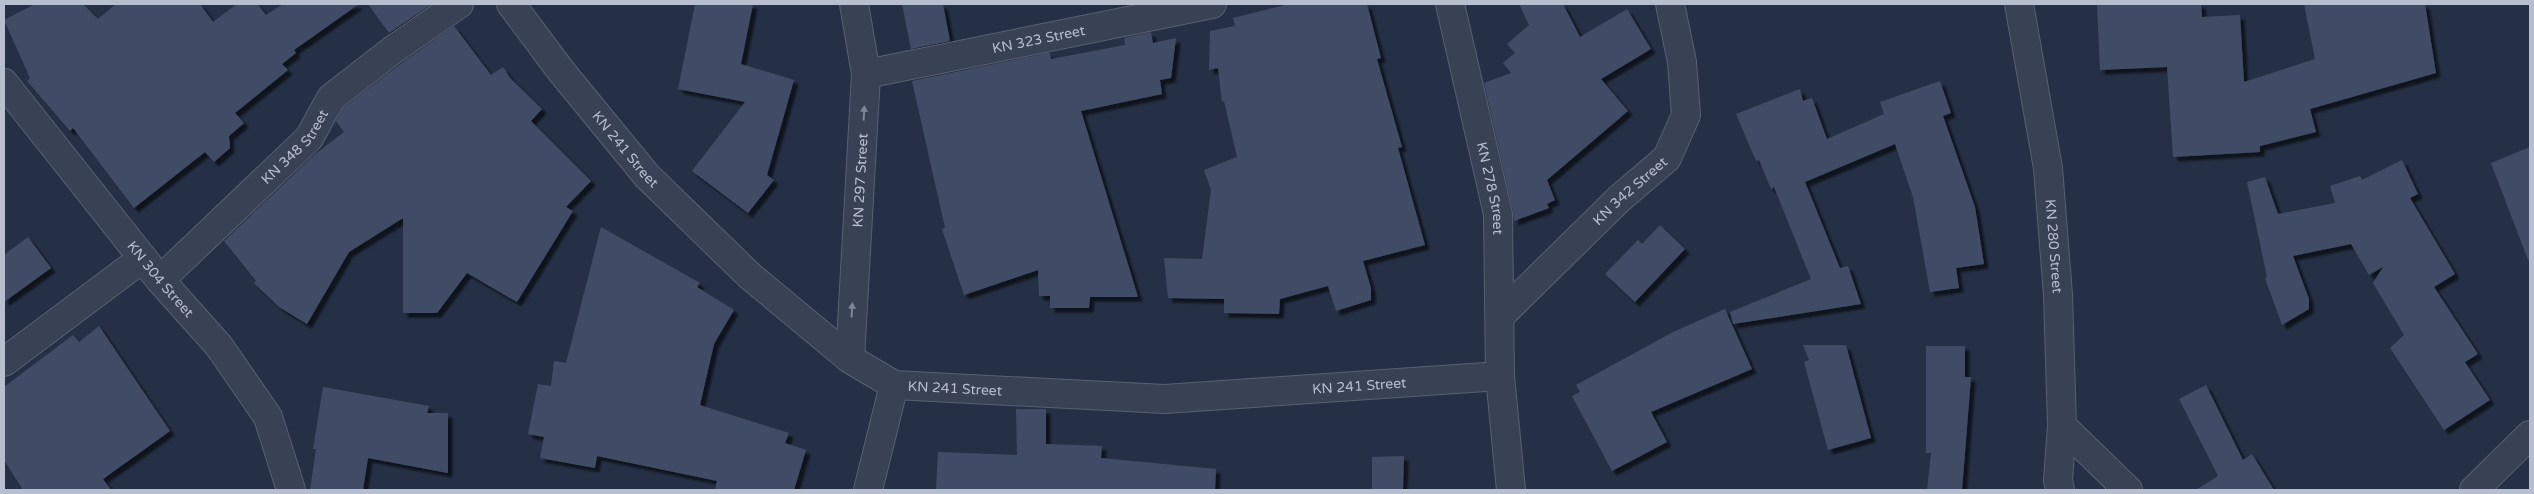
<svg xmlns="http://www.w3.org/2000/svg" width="2534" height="494" viewBox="0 0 2534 494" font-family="'Varela Round',sans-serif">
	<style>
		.building { fill: #414c66; filter: url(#shadow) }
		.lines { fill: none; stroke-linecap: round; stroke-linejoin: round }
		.minor-casing { stroke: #586072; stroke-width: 30 }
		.minor { stroke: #394255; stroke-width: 28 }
		.oneway { fill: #7e8698 }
		.labels { text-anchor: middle; stroke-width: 5; stroke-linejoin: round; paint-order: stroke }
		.street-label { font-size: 14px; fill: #b7bece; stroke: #1e273b }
	</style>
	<defs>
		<filter id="shadow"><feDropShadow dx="4.5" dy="4.5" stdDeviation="1" flood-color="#0009"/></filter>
	</defs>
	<rect width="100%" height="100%" fill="#253046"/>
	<path class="building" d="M35,4H83L98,19L116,4H200L213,22L237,4H257L266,15L283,4H359L294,50L296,53L282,64L288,70L235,113L244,123L229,136L230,148L214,162L205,152L134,208L73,128L70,131L27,81L30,78L4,20Z
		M368,4H432L389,33Z
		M695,4H753L741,64L794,80L767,175L774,180L748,213L692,171L745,102L678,89Z
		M902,4H943L950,41L911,49Z
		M1289,4H1367L1381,58L1377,59L1402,147L1398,148L1425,245L1363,261L1371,288V300L1336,311L1328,286L1280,299L1279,314L1224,313V299L1168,298L1164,258L1202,259L1211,190L1204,170L1237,157L1224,101L1222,102L1218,68L1209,70L1210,31L1235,26L1233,18Z
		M1519,4H1563L1580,37L1627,9L1651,49L1601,79L1628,111L1547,180L1555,200L1547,204L1549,208L1514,221L1513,211L1484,83L1511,73L1503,63L1515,53L1507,44L1529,25Z
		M2097,4H2201L2202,17L2240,15L2244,82L2315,59L2304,4H2425L2436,73L2310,109L2316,132L2260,146V152L2173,157L2167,67L2100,70Z
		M454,26L491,75L503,67L511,79L542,109L531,121L591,181L566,207L573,211L517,302L467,273L437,313H403V218L349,252L307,324L279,307L254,283L256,281L224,241L314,155L344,132L336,121L343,108L403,62Z
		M1151,32L1153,43L1176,38L1171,78L1160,80L1162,94L1081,111L1138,297H1090L1089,308H1050V296H1039L1038,270L964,295L942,229L945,228L912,81L1047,53H1050L1051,59L1125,45L1124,38Z
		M1940,81L1951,113L1943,116L1975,207L1984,264L1956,268L1959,288L1930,292L1913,197L1895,144L1805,182L1840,268L1848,266L1861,304L1733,324L1730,312L1811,279L1774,187L1771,189L1759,160L1756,161L1736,114L1800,89L1803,101L1812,98L1827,139L1884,114L1880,102Z
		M2530,147V259L2528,260L2491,163Z
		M2402,160L2418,194L2410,198L2455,274L2434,287L2478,354L2465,362L2490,400L2444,430L2390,348L2404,335L2373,283L2383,267L2369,275L2351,244L2293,256L2309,299V309L2282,325L2265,278L2267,277L2247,182L2265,177L2278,214L2335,203L2330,186L2360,176L2362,180Z
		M1660,225L1685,249L1635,302L1605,274L1638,240L1642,244Z
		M601,227L700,283L697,287L734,310L714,344L700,405L789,433L785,443L806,450L794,490H715L717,481L597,456L595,468L540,458L544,437L528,434L538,384L551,386L554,361L566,363Z
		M28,237L51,268L4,302V255Z
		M1725,309L1752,369L1651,412L1667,442L1612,471L1572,396L1580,392L1576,385L1673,332Z
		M99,326L170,431L103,479L111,490H23L4,460V387L73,335L79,342Z
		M1803,345H1846L1871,438L1828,450L1804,362L1809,360Z
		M1926,346H1965V377H1971L1962,490H1927L1931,453H1926Z
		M2206,385L2243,460L2252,454L2274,490H2196L2218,476L2179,399Z
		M323,387L429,406L427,413H448V473L368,458L363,490H310L316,449H313Z
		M1016,409H1046V444L1102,446L1101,458L1216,469L1215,490H936L938,452L1017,455Z
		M1404,456L1403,489H1372V457Z"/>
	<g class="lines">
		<g class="minor-casing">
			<g id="minor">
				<path id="s1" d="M511,4L561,71L647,176L750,276L850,359L894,385L1165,399L1500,376"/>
				<path id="s2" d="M1450,4L1498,214L1500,376L1511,490"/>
				<path id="s3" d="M2019,4L2048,168L2058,295L2062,426L2058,480L2060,490"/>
				<path id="s4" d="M866,74L1212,4"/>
				<path id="s5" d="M4,83L160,280L219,346L268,417L291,490"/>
				<path id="s6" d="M160,280L309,138L331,98L394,49L459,4"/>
				<path id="s7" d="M1501,315L1619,199L1667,158L1686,115L1682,62L1670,4"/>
				<path id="s8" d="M850,359L866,74L854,4"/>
				<path d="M4,362L143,258"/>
				<path d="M2062,426L2128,490"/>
				<path d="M868,490L894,385"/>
				<path d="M2474,490L2530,435"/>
			</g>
		</g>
		<use href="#minor" class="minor"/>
	</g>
	<defs><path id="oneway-solid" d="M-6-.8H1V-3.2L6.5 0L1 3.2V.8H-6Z" transform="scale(1.25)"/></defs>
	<g class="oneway">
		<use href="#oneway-solid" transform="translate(864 113) rotate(-87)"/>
		<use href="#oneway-solid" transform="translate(852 310) rotate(-87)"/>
	</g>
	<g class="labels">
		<g class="street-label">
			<text dy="5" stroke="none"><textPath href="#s4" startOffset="176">KN 323 Street</textPath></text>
			<text dy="5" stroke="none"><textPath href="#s6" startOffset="190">KN 348 Street</textPath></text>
			<text dy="5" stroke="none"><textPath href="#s1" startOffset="185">KN 241 Street</textPath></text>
			<text dy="5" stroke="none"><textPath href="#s8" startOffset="179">KN 297 Street</textPath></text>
			<text dy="5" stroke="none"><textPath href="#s2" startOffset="189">KN 278 Street</textPath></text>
			<text dy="5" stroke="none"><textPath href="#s7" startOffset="179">KN 342 Street</textPath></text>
			<text dy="5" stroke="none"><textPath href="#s3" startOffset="245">KN 280 Street</textPath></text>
			<text dy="5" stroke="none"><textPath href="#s5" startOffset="251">KN 304 Street</textPath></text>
			<text dy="5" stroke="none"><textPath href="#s1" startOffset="1010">KN 241 Street</textPath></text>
			<text dy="5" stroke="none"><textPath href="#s1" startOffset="605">KN 241 Street</textPath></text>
		</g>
	</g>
	<rect width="2534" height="494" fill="none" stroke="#b7bece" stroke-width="10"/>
</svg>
